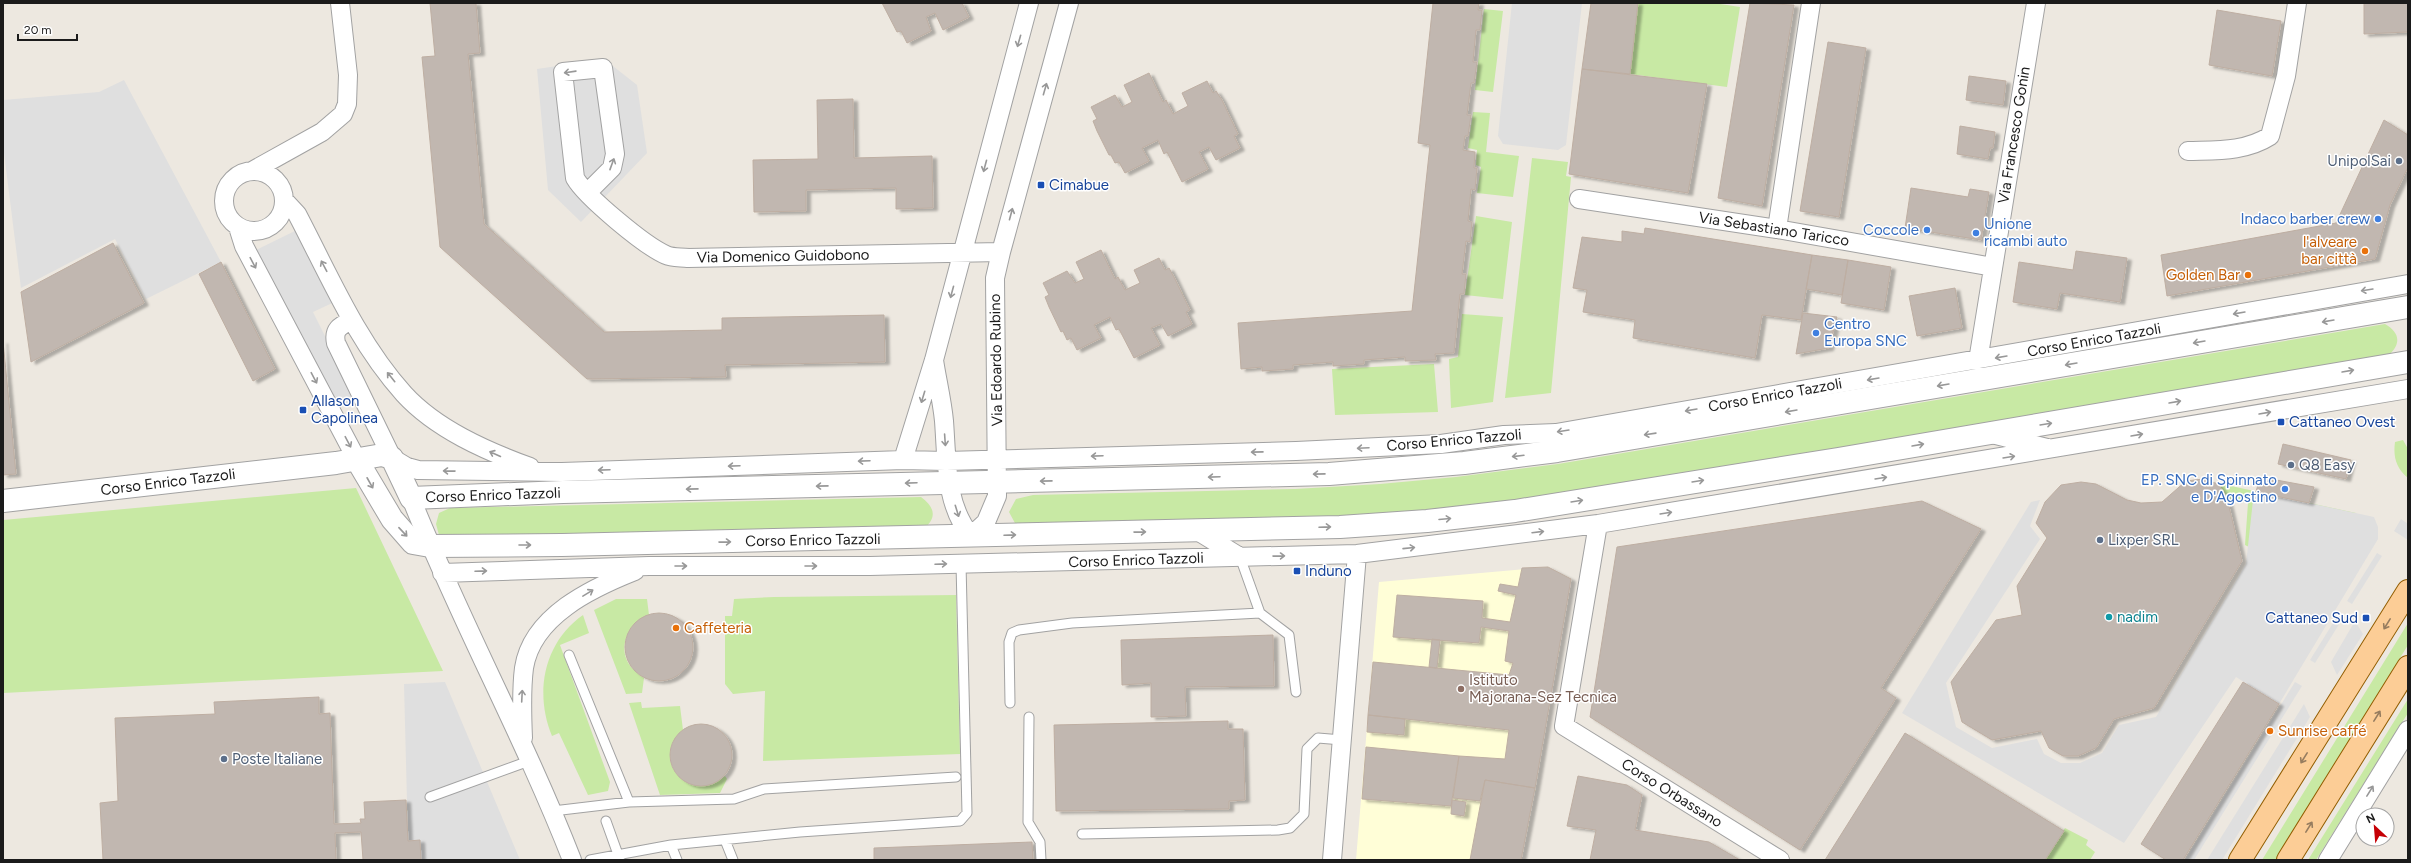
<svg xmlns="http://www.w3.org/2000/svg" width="2411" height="863" viewBox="0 0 2411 863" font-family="Figtree,sans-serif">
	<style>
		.education { fill: #fffed7 }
		.grass { fill: #c8e9a4 }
		.parking { fill: #dfdfdf }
		.building { fill: #c1b7b0; stroke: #beaea2; filter: url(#shadow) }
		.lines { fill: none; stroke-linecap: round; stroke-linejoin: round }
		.service-casing { stroke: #a2a2a2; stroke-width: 11 }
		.minor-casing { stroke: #a2a2a2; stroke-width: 20 }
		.tertiary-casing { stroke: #a2a2a2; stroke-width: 24 }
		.primary-casing { stroke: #925d00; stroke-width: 24 }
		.service { stroke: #fff; stroke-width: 9 }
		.minor { stroke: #fff; stroke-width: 18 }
		.tertiary { stroke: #fff; stroke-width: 22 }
		.primary { stroke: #fccd96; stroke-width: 22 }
		.oneway { stroke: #989898 }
		.oneway2 { stroke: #977d5f }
		.service-dot { fill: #5c6f8a; stroke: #fff; stroke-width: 1.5 }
		.transit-dot { fill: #1a4fb4; stroke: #fff; stroke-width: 1.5 }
		.shop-dot { fill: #3f7fe0; stroke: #fff; stroke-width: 1.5 }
		.food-dot { fill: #e8710a; stroke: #fff; stroke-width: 1.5 }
		.culture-dot { fill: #0f9aa8; stroke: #fff; stroke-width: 1.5 }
		.education-dot { fill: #8d6e63; stroke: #fff; stroke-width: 1.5 }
		.labels { text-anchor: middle; stroke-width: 3; stroke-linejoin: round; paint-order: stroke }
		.street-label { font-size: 15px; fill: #1b1b1b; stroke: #fff }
		.service-label { font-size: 15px; fill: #4e5e75; stroke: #fff; text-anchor: start }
		.transit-label { font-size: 15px; fill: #164399; stroke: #fff; text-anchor: start }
		.shop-label { font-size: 15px; fill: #366cbe; stroke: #fff; text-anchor: end }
		.food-label { font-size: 15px; fill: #c56008; stroke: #fff; text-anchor: end }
		.culture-label { font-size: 15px; fill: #0d838f; stroke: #fff; text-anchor: start }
		.education-label { font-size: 15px; fill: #785e54; stroke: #fff; text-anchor: start }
	</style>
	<defs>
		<filter id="shadow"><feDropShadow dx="4.5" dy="2.5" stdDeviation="1" flood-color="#0004"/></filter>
	</defs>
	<rect width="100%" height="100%" fill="#ede8e0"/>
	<path class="education" d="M1548,567L1571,579L1521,860H1356L1379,582Z"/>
	<path class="grass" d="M1638,3H1714L1740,7L1727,87L1630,74Z
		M1484,9L1503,11L1493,92L1475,90Z
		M1473,112L1490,113L1486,152L1519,156L1513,197L1477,193L1481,167L1476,165L1477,150L1468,148Z
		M1532,158L1568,162L1566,176L1571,177L1551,393L1505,398Z
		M1476,216L1512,222L1503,299L1465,295Z
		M1462,314L1503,317L1493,402L1451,408L1449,359L1458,357Z
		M2385,324C2399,332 2402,343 2389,355L1564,496L1383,517L1016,525L1009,512L1016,499L1033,495L1295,489L1380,484L1456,477L1558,464Z
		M1434,364L1438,412L1335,415L1332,369Z
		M2403,440L2408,449V478C2396,468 2393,457 2395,442Z
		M2217,483L2356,513L2251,548L2245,545L2248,503L2227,498Z
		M356,488L443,671L3,693V520Z
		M921,497C936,508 937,519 922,530L450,541L439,535L436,524L439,513L450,508Z
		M956,595L960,754L763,761L765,691L733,694L725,684V616H732L734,599L774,597Z
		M616,599H647L649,615C632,620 620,641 626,658C629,667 637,673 644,678L642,693L626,694L594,610Z
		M583,615L589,633L560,645L610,782L608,791L588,795L559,733L552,736C534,693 544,642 583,615Z
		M2408,623V645L2276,860H2262Z
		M2408,699V713L2316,860H2308Z
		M641,702L642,708L680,706L683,730C649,759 688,805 725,776L727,779L720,793L660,795L629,703Z
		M2065,828L2088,840L2086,845L2095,852L2090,860H2045Z"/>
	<path class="parking" d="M1512,3H1582L1566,145L1558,150L1503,144L1498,136Z
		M604,59L637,85L647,153L581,222L548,190L537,69Z
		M124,80L221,262L146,299L115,239L21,288L3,145V100L99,92Z
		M303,227L341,299L313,312L357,400L332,411L248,254Z
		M2254,491L2374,517L2378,527V539L2279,704L2236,677L2124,843L1902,713L2031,502L2040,500L2030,526L2040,539L1946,683L1956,727L1992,748L2037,739L2044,754L2061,763H2080L2102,753L2119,725L2156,717L2246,564Z
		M2401,519L2408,524V540L2394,531Z
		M2377,553L2382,556L2352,604L2347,601Z
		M2338,615L2343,618L2315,663L2310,660Z
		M2355,621L2363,634L2337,675L2331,662Z
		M445,682L520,860H421L420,840L408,841L404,684Z
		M2295,682L2302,686L2194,860H2185Z
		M2304,704L2310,717L2222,860H2207Z"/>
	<path class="building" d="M430,3H476L480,53L468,54L484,224L604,332L722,330V318L884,315L885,362L725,365L726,377L587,379L440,247L422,57L435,56Z
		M882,3H962L969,17L943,30L935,13L926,17L931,31L907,43L901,31L897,32Z
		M1433,3H1479L1478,10H1482L1480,30H1476L1473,62H1477L1474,83H1471L1467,115H1471L1468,136H1465L1463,150L1475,152L1474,168H1477L1475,190L1471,189L1468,221L1472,222L1470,242L1466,241L1462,274H1466L1464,294H1460L1454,353L1435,354L1436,360L1405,361V357L1364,360V364L1333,366V362L1293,365V369L1262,371V367L1241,369L1238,323L1412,311L1430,145L1418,143Z
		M1591,3H1638L1630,74L1582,69Z
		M1750,3L1794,5L1762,206L1718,198Z
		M2364,3H2408V32L2364,34Z
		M2217,10L2281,21L2272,76L2209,65Z
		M1828,42L1866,48L1839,217L1800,211Z
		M1582,69L1707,84L1688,193L1569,174Z
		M1149,73L1163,102L1166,100L1173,114L1188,106L1182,93L1207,81L1213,93L1216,91L1222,100L1238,134L1234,136L1240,148L1216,160L1209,147L1199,152L1208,169L1182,182L1167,152L1164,154L1158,140L1142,148L1149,161L1125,173L1119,162L1115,163L1111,155H1109L1097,131L1093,121L1097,119L1091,107L1115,95L1122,107L1132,102L1124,85Z
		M1969,76L2006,81L2003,105L1966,100Z
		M853,99L854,158L932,156L933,208L896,209V188L806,190V211L754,212L753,160L818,159L817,100Z
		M2384,120L2408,135V167L2390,205L2375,259L2167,296L2161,255L2336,223Z
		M1960,126L1995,132L1993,148H1990L1988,159L1957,154Z
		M1911,188L1968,197L1970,189L1989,192L1981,240L1905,228Z
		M1645,228L1812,255L1801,320L1762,315L1755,358L1633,338L1635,320L1583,312L1587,290L1573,288L1582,237L1622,242V231L1644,234Z
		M113,243L144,303L31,362L21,292Z
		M1101,250L1115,279L1118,277L1125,290L1140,283L1134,270L1159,258L1165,270L1169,268L1174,277L1190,310L1186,312L1192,324L1168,336L1161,324L1151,328L1160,345L1134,358L1119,329L1116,330L1110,317L1094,325L1101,338L1077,350L1071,338L1067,340L1063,331L1061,332L1049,307L1045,297L1049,295L1043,283L1067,271L1075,283L1084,279L1076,262Z
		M2076,251L2127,258L2120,302L2060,293L2057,309L2013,302L2019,262L2073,270Z
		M1812,255L1848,260L1842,295L1806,289Z
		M1848,260L1891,267L1884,310L1841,303Z
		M221,262L275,369L253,381L199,274Z
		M1955,288L1962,328L1917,336L1909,296Z
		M1803,313L1837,317L1829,348L1796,354Z
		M3,341L16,474L3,475Z
		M2283,444L2351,460L2346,479L2278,464Z
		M2260,477L2314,487L2309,503L2256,492Z
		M2203,479L2218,484L2227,498L2242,561L2154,708L2114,719L2096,748L2078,756H2063L2049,748L2041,731L1992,740L1962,722L1951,682L1996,620L2022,615L2017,586L2047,538L2036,523L2045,502L2061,485L2081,482L2096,484L2127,500L2141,503L2162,502L2186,481Z
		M1922,501L1981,529L1881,688L1896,698L1800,850L1590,717L1617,547Z
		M1548,567L1571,579L1535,788L1485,780L1480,801L1453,798L1459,756L1505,759L1509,730L1368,715L1373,662L1509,675L1513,663L1505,661L1509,631L1481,627L1479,643L1393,637L1397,595L1483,601L1482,618L1510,622L1516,595L1498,591L1500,584L1518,587L1522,568Z
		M625 647a34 34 0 1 1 68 0a34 34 0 1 1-68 0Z
		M1273,635L1274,686L1185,687L1186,716L1151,717V683L1122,685L1121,640Z
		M1432,639L1440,640L1437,668L1429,667Z
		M2243,682L2279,704L2183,860H2166L2141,844Z
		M319,697V714L330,713L334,824L361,823L360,819H365L364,802L406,800L408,841L420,840L421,860H363L361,832L335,833L336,860H103L100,803L118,801L115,718L215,714L214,702Z
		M1368,715L1405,719L1404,735L1367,732Z
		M1228,721V729H1243L1245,800L1229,801V809L1056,811L1054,725Z
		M670 755a31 31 0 1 1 62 0a31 31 0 1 1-62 0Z
		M1905,733L2064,831L2045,860H1825Z
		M1366,747L1459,756L1451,806L1362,799Z
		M1578,776L1627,785L1642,795L1635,830L1709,842L1740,860H1590L1596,830L1567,826Z
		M1485,780L1535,788L1521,860H1470Z
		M1452,800L1466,802L1464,816L1451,814Z
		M1032,842L1033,860H874V848Z"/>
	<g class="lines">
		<g class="service-casing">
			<path id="service" d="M1240,557L1260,613L1289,635L1296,692
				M569,655L629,802
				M1010,703L1009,642L1012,633L1019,630L1072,623L1260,613
				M1029,717L1028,822L1040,842L1041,860
				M430,797L529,761
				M553,811L629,802L734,799L764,789L956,777
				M606,821L620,860
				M1082,834L1278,830L1290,828L1304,814L1307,749L1318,738L1342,740
				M725,840L733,860
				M671,845L677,860
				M590,860L671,845L800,832L960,821L967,813L961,564"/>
		</g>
		<g class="minor-casing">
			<path id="minor" d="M2188,151C2216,150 2245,152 2270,136L2286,76L2297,3
				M224 201a30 30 0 1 1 60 0a30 30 0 1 1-60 0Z
				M252,171L322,132L343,114L347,104L348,75L340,3
				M587,193L612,168L615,154L603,68L563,72L575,178C586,197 645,246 666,255C672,258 681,257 688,258L1001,252
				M1579,199L1777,229L1993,267
				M284,200L297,214C329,275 357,342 404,394C436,429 486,451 530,467
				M238,227L244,246L357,460
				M1777,229L1811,3
				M352,320C340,326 333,329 336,343L392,458L407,467L418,470L562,472L903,460L946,461L1296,451L1441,444L1504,435L1556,433L2408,284
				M934,360C937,380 942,400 944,421C947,460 945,505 971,536L986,522L997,496L995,278L1001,252L1069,3
				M1978,361L2036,3
				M1992,434L2047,448
				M903,460L934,360L1029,3
				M411,498C460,621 524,737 572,860
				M1598,524L1564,726L1780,860
				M1196,530L1240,557
				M442,573L649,566H870L1357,554L1598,524L2408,389
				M523,738C522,715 521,691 524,668C532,616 592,588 635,571
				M1332,860L1357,554
				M2328,860L2408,730"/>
		</g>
		<g class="tertiary-casing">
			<path id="tertiary" d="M357,460L392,519L413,543L430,546L562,545L1340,527L1427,521L1515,511L1838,459L2408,362
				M3,501L336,463L382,455L392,458L411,498L563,492L1329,474L1464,463L1557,451L2408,307"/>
		</g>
		<g class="primary-casing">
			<path id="primary" d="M2240,860L2408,591
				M2288,860L2408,667"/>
		</g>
		<use href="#service" class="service"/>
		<use href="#minor" class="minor"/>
		<use href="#tertiary" class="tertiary"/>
		<use href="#primary" class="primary"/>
	</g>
	<defs><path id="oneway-shaft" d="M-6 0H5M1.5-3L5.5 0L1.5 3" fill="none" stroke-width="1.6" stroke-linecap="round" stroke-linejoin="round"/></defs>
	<g class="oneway">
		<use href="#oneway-shaft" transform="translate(1019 41) rotate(106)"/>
		<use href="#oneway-shaft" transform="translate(570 72) rotate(172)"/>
		<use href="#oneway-shaft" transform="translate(1045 89) rotate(-74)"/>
		<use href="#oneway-shaft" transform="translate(612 164) rotate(-70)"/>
		<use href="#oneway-shaft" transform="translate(985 166) rotate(105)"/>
		<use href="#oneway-shaft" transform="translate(1011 214) rotate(-75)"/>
		<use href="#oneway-shaft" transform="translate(253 263) rotate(62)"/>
		<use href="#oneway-shaft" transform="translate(324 266) rotate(-118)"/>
		<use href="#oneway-shaft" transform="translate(2367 290) rotate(171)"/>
		<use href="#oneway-shaft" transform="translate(952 292) rotate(105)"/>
		<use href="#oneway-shaft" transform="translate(2239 313) rotate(170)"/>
		<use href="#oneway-shaft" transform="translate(2328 321) rotate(170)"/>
		<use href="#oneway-shaft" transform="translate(2199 342) rotate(170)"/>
		<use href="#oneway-shaft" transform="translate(2001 357) rotate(170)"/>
		<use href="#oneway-shaft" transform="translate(2071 364) rotate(170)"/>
		<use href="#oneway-shaft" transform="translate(2348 371) rotate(-10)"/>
		<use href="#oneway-shaft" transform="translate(391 377) rotate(-129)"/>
		<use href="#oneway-shaft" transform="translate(314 378) rotate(62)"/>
		<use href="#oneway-shaft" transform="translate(1873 379) rotate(170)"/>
		<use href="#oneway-shaft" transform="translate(1943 385) rotate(170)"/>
		<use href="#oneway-shaft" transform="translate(923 397) rotate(107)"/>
		<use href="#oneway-shaft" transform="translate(2175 402) rotate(-10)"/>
		<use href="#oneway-shaft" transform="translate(1691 410) rotate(170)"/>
		<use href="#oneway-shaft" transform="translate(1791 411) rotate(170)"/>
		<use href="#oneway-shaft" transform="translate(2265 413) rotate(-10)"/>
		<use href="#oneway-shaft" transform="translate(2046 424) rotate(-9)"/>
		<use href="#oneway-shaft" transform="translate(1563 431) rotate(171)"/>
		<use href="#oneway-shaft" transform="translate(1650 434) rotate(172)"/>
		<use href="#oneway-shaft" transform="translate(2137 435) rotate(-10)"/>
		<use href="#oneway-shaft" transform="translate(945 440) rotate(86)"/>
		<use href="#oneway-shaft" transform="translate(348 442) rotate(62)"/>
		<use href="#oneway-shaft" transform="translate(1918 445) rotate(-10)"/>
		<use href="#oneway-shaft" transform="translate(1363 448) rotate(177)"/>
		<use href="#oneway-shaft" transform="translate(1257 452) rotate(179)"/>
		<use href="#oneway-shaft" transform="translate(495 454) rotate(-156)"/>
		<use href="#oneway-shaft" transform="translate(1097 456) rotate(178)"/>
		<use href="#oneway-shaft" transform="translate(1518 456) rotate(173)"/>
		<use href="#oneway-shaft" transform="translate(2009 457) rotate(-9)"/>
		<use href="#oneway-shaft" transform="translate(864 461) rotate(178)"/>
		<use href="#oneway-shaft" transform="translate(734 466) rotate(178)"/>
		<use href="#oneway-shaft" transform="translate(604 470) rotate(178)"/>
		<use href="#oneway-shaft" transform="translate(449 471) rotate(-179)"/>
		<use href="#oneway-shaft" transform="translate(1319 474) rotate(179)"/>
		<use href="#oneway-shaft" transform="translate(1214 477) rotate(178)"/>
		<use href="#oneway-shaft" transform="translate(1881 478) rotate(-9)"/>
		<use href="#oneway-shaft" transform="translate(1046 481) rotate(179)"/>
		<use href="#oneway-shaft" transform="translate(1698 481) rotate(-9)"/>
		<use href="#oneway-shaft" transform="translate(370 483) rotate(61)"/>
		<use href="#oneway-shaft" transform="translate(911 483) rotate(178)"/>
		<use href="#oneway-shaft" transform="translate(822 486) rotate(179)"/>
		<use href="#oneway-shaft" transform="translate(692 489) rotate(179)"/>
		<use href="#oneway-shaft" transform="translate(1577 501) rotate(-9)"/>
		<use href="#oneway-shaft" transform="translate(957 511) rotate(73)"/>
		<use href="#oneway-shaft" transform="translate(1666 513) rotate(-9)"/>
		<use href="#oneway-shaft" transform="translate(1445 519) rotate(-5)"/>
		<use href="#oneway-shaft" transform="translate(1325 527) rotate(-2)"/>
		<use href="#oneway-shaft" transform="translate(403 532) rotate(47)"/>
		<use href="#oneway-shaft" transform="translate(1140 532) rotate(-1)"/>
		<use href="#oneway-shaft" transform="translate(1538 532) rotate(-7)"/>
		<use href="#oneway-shaft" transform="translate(1010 535) rotate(-2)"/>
		<use href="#oneway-shaft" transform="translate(725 542) rotate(-1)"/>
		<use href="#oneway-shaft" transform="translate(525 545)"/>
		<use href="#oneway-shaft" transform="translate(1409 548) rotate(-6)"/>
		<use href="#oneway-shaft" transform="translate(1279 556) rotate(-1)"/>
		<use href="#oneway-shaft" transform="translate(941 564) rotate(-2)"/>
		<use href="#oneway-shaft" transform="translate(681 566)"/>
		<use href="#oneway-shaft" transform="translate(811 566)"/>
		<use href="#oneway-shaft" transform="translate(481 571) rotate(-2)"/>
		<use href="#oneway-shaft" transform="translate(588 593) rotate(-31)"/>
		<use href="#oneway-shaft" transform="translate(522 696) rotate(-87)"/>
		<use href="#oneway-shaft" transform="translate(2370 791) rotate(-58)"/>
	</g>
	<g class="oneway2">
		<use href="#oneway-shaft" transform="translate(2387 624) rotate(122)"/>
		<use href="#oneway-shaft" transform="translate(2377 716) rotate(-58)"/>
		<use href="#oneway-shaft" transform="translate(2304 758) rotate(122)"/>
		<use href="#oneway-shaft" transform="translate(2309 827) rotate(-58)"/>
	</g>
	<g class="service-dot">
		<circle cx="2399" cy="161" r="4"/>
		<circle cx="2291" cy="465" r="4"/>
		<circle cx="2100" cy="540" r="4"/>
		<circle cx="224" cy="759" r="4"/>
	</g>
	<g class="transit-dot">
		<rect x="1037" y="181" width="8" height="8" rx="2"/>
		<rect x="299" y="406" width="8" height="8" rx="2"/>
		<rect x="2277" y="418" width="8" height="8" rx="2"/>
		<rect x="1293" y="567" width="8" height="8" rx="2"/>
		<rect x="2362" y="614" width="8" height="8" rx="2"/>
	</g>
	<g class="shop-dot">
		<circle cx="2378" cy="219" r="4"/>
		<circle cx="1927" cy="230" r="4"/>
		<circle cx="1976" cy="233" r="4"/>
		<circle cx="1816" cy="333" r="4"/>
		<circle cx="2285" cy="489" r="4"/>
	</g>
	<g class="food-dot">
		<circle cx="2365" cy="251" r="4"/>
		<circle cx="2248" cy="275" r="4"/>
		<circle cx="676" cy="628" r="4"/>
		<circle cx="2270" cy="731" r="4"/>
	</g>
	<circle class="culture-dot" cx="2109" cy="617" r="4"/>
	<circle class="education-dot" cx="1461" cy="689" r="4"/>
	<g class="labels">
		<g class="street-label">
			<text transform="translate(2014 135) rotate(-81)" y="5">Via Francesco Gonin</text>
			<text transform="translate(1774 229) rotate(9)" y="5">Via Sebastiano Taricco</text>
			<text transform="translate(783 256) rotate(-1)" y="5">Via Domenico Guidobono</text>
			<text transform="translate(2094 340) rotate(-10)" y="5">Corso Enrico Tazzoli</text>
			<text transform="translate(996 360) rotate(-91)" y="5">Via Edoardo Rubino</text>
			<text transform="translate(1775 395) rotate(-10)" y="5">Corso Enrico Tazzoli</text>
			<text transform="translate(1454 440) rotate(-5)" y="5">Corso Enrico Tazzoli</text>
			<text transform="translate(168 482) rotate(-7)" y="5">Corso Enrico Tazzoli</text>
			<text transform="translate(493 495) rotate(-2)" y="5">Corso Enrico Tazzoli</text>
			<text transform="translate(813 540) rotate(-1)" y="5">Corso Enrico Tazzoli</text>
			<text transform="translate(1136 560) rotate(-2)" y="5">Corso Enrico Tazzoli</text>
			<text transform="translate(1672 793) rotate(32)" y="5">Corso Orbassano</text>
		</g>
		<g class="service-label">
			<text x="2391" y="166" text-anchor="end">UnipolSai</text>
			<text x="2299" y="470">Q8 Easy</text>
			<text x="2108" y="545">Lixper SRL</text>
			<text x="232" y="764">Poste Italiane</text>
		</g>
		<g class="transit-label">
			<text x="1049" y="190">Cimabue</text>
			<text x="311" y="406">Allason<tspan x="311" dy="17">Capolinea</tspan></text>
			<text x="2289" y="427">Cattaneo Ovest</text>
			<text x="1305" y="576">Induno</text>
			<text x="2358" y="623" text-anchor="end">Cattaneo Sud</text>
		</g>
		<g class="shop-label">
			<text x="2370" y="224">Indaco barber crew</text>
			<text x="1984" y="229" text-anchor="start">Unione<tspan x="1984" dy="17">ricambi auto</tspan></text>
			<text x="1919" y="235">Coccole</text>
			<text x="1824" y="329" text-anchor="start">Centro<tspan x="1824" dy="17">Europa SNC</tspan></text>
			<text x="2277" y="485">EP. SNC di Spinnato<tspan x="2277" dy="17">e D'Agostino</tspan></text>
		</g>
		<g class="food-label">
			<text x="2357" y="247">l'alveare<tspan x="2357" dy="17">bar città</tspan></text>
			<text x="2240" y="280">Golden Bar</text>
			<text x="684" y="633" text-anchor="start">Caffeteria</text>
			<text x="2278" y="736" text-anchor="start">Sunrise caffé</text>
		</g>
		<g class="culture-label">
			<text x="2117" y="622">nadim</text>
		</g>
		<g class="education-label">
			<text x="1469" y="685">Istituto<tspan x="1469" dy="17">Majorana-Sez Tecnica</tspan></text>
		</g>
	</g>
	<rect width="2411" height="863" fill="none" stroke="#1b1b1b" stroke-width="8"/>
	<g transform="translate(2375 827) rotate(334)"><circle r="19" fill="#ffffff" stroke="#a4a4a4"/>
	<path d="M0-3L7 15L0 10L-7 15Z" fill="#c60005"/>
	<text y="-6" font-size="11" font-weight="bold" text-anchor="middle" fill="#1b1b1b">N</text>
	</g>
	<path d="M18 34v6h59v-6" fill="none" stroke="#1b1b1b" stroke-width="2"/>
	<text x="24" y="34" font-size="12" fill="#1b1b1b" stroke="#ffffff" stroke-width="3" paint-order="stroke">20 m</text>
</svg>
